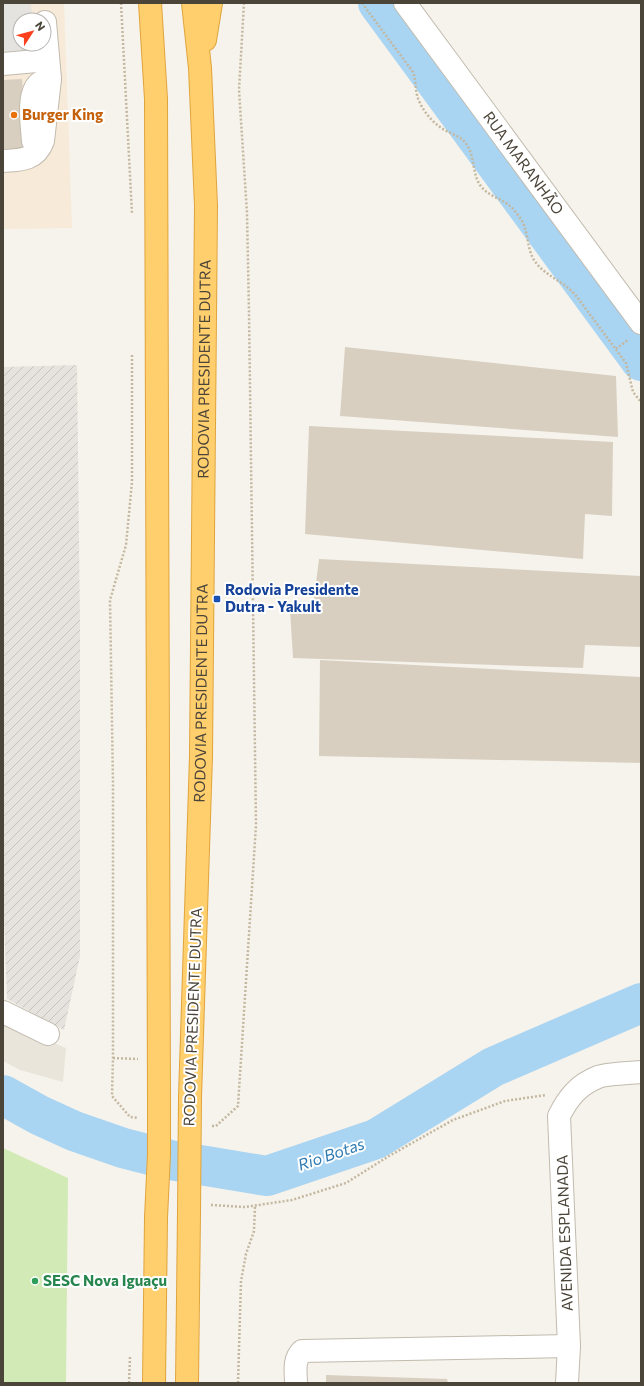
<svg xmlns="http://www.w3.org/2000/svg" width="644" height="1386" viewBox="0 0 644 1386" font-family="Commissioner,sans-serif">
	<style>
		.residential { fill: #eae5da }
		.commercial { fill: #f7ead8; fill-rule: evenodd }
		.industrial { fill: url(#industrial-furrows) }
		.grass { fill: #d2eab5 }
		.parking { fill: #e5e3e0 }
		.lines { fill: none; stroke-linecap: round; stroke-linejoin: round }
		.river { stroke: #a9d4f2; stroke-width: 40 }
		.building { fill: #d8cfc1 }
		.minor-casing { stroke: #c2bbae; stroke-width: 24 }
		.highway-casing { stroke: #e0a43c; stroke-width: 24 }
		.path { stroke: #c4b79f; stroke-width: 2.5; stroke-dasharray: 2 2; stroke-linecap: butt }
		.minor { stroke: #fff; stroke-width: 22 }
		.highway { stroke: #ffcf6e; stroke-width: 22 }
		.highway-bridge-casing { stroke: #e0a43c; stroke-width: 24; stroke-linecap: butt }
		.highway-bridge { stroke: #ffcf6e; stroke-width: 22 }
		.food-dot { fill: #e8710a; stroke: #fff; stroke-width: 1.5 }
		.transit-dot { fill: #1a4fb4; stroke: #fff; stroke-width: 1.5 }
		.leisure-dot { fill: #2e9e5b; stroke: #fff; stroke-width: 1.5 }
		.labels { text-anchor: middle; stroke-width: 4; stroke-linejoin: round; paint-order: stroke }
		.food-label { font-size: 15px; font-weight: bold; fill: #c56008; stroke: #fff; text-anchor: start }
		.street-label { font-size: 15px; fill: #4b4439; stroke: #fff }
		.transit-label { font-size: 15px; font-weight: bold; fill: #164399; stroke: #fff; text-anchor: start }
		.leisure-label { font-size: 15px; font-weight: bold; fill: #27864d; stroke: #fff; text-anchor: start }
		.water-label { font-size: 16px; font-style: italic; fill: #2e7ab2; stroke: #fff }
	</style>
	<defs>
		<pattern id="industrial-furrows" width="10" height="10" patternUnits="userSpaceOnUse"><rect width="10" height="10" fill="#e6e2dd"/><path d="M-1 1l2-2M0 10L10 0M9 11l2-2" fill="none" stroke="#c7c3be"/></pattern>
	</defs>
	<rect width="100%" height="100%" fill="#f6f3ec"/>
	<path class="residential" d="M3,1022L66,1048L63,1082L20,1070L3,1061Z"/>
	<path class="commercial" d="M3,3H64L72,228L3,229ZM20,20H44V44H20Z"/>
	<path class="industrial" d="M77,365L80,625V956L64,1030L7,999L3,892V367Z"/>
	<path class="grass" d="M3,1148L68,1178L66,1383H3Z"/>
	<path class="parking" d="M31,3L32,20H20V44H33L34,50L3,52V4Z"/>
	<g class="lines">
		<path class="river" d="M378,3L641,361
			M3,1095L39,1115L74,1131L123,1148L170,1160L267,1176L376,1139L493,1067L641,1003"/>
	</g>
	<path class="building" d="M22,79L27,150L3,151V80Z
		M345,347L616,376L618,437L340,416Z
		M309,426L613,442L612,516L585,514L583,559L305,534Z
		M319,559L641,576V647L585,645L583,668L293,658L290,610L313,607Z
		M320,660L641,677V763L319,756Z
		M326,1375L447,1379L448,1383H326Z"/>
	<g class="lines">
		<g class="minor-casing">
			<g id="minor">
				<path id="s1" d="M405,3L641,323"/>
				<path d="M3,64L48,60"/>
				<path d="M33,141C32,126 26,91 41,82C43,81 47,80 50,79"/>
				<path d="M3,161C21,160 36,160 43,141L50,79L45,22"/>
				<path d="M3,1012L48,1034"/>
				<path d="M296,1383C296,1372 293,1360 302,1351L569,1346"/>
				<path d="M567,1383L569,1346L559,1116C568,1098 578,1085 598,1077C605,1074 631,1073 641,1072"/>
			</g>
		</g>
		<g class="highway-casing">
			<g id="highway">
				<path d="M150,3L156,99L159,1101"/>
				<path d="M205,40L211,3"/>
				<path id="s2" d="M190,1097L201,756L206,206L200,68L193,3"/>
				<path d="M154,1383L156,1218"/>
				<path d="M187,1383L189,1213"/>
			</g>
		</g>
		<path class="path" d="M121,3L132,214
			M362,3L413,72C416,79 415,87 417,95C420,107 430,120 440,127C449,134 461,135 467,145C475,157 472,173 480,185C489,198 504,198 514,210C518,215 523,221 525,228C528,238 528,250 534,260C545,277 565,281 577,297L626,363L633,392L641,402
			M616,349L628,340
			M132,355V482L126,545L110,600L113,784V1058L112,1096L130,1117L138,1118
			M113,1058L138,1059
			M212,1126H216L238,1106L256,825L249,313L247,213L239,90L244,3
			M211,1205L245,1207L292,1200L346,1183L389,1156L453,1120L505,1101L546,1095
			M129,1383L130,1357
			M238,1383L241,1281L246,1254L254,1231L255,1206"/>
		<use href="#minor" class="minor"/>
		<use href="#highway" class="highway"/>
		<g class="highway-bridge-casing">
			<path id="highway-bridge" d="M189,1213L190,1097
				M156,1218L159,1154V1101"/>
		</g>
		<use href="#highway-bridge" class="highway-bridge"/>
	</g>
	<circle class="food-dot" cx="14" cy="115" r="4"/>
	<rect class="transit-dot" x="213" y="595" width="8" height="8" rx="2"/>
	<circle class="leisure-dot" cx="35" cy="1281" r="4"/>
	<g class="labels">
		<g class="food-label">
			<text x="22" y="120">Burger King</text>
		</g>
		<g class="street-label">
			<text dy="5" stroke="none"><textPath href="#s1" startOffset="199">RUA MARANHÃO</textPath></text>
			<text dy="5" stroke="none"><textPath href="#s2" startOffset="728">RODOVIA PRESIDENTE DUTRA</textPath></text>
			<text dy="5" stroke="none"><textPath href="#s2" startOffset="404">RODOVIA PRESIDENTE DUTRA</textPath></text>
			<text transform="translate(193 1017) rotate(-88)" y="5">RODOVIA PRESIDENTE DUTRA</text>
			<text transform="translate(565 1233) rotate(-92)" y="5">AVENIDA ESPLANADA</text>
		</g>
		<g class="transit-label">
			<text x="225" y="595">Rodovia Presidente<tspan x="225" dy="17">Dutra - Yakult</tspan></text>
		</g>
		<g class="leisure-label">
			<text x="43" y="1286">SESC Nova Iguaçu</text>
		</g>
		<g class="water-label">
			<text transform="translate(331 1154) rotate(-19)" y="6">Rio Botas</text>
		</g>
	</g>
	<rect width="644" height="1386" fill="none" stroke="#4b4439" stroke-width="8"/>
	<g transform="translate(32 32) rotate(54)"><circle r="19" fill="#ffffff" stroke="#b7b4b0"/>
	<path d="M0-3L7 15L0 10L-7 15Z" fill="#fc3f1d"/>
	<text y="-6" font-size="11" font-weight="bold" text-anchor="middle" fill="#4b4439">N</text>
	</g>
</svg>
